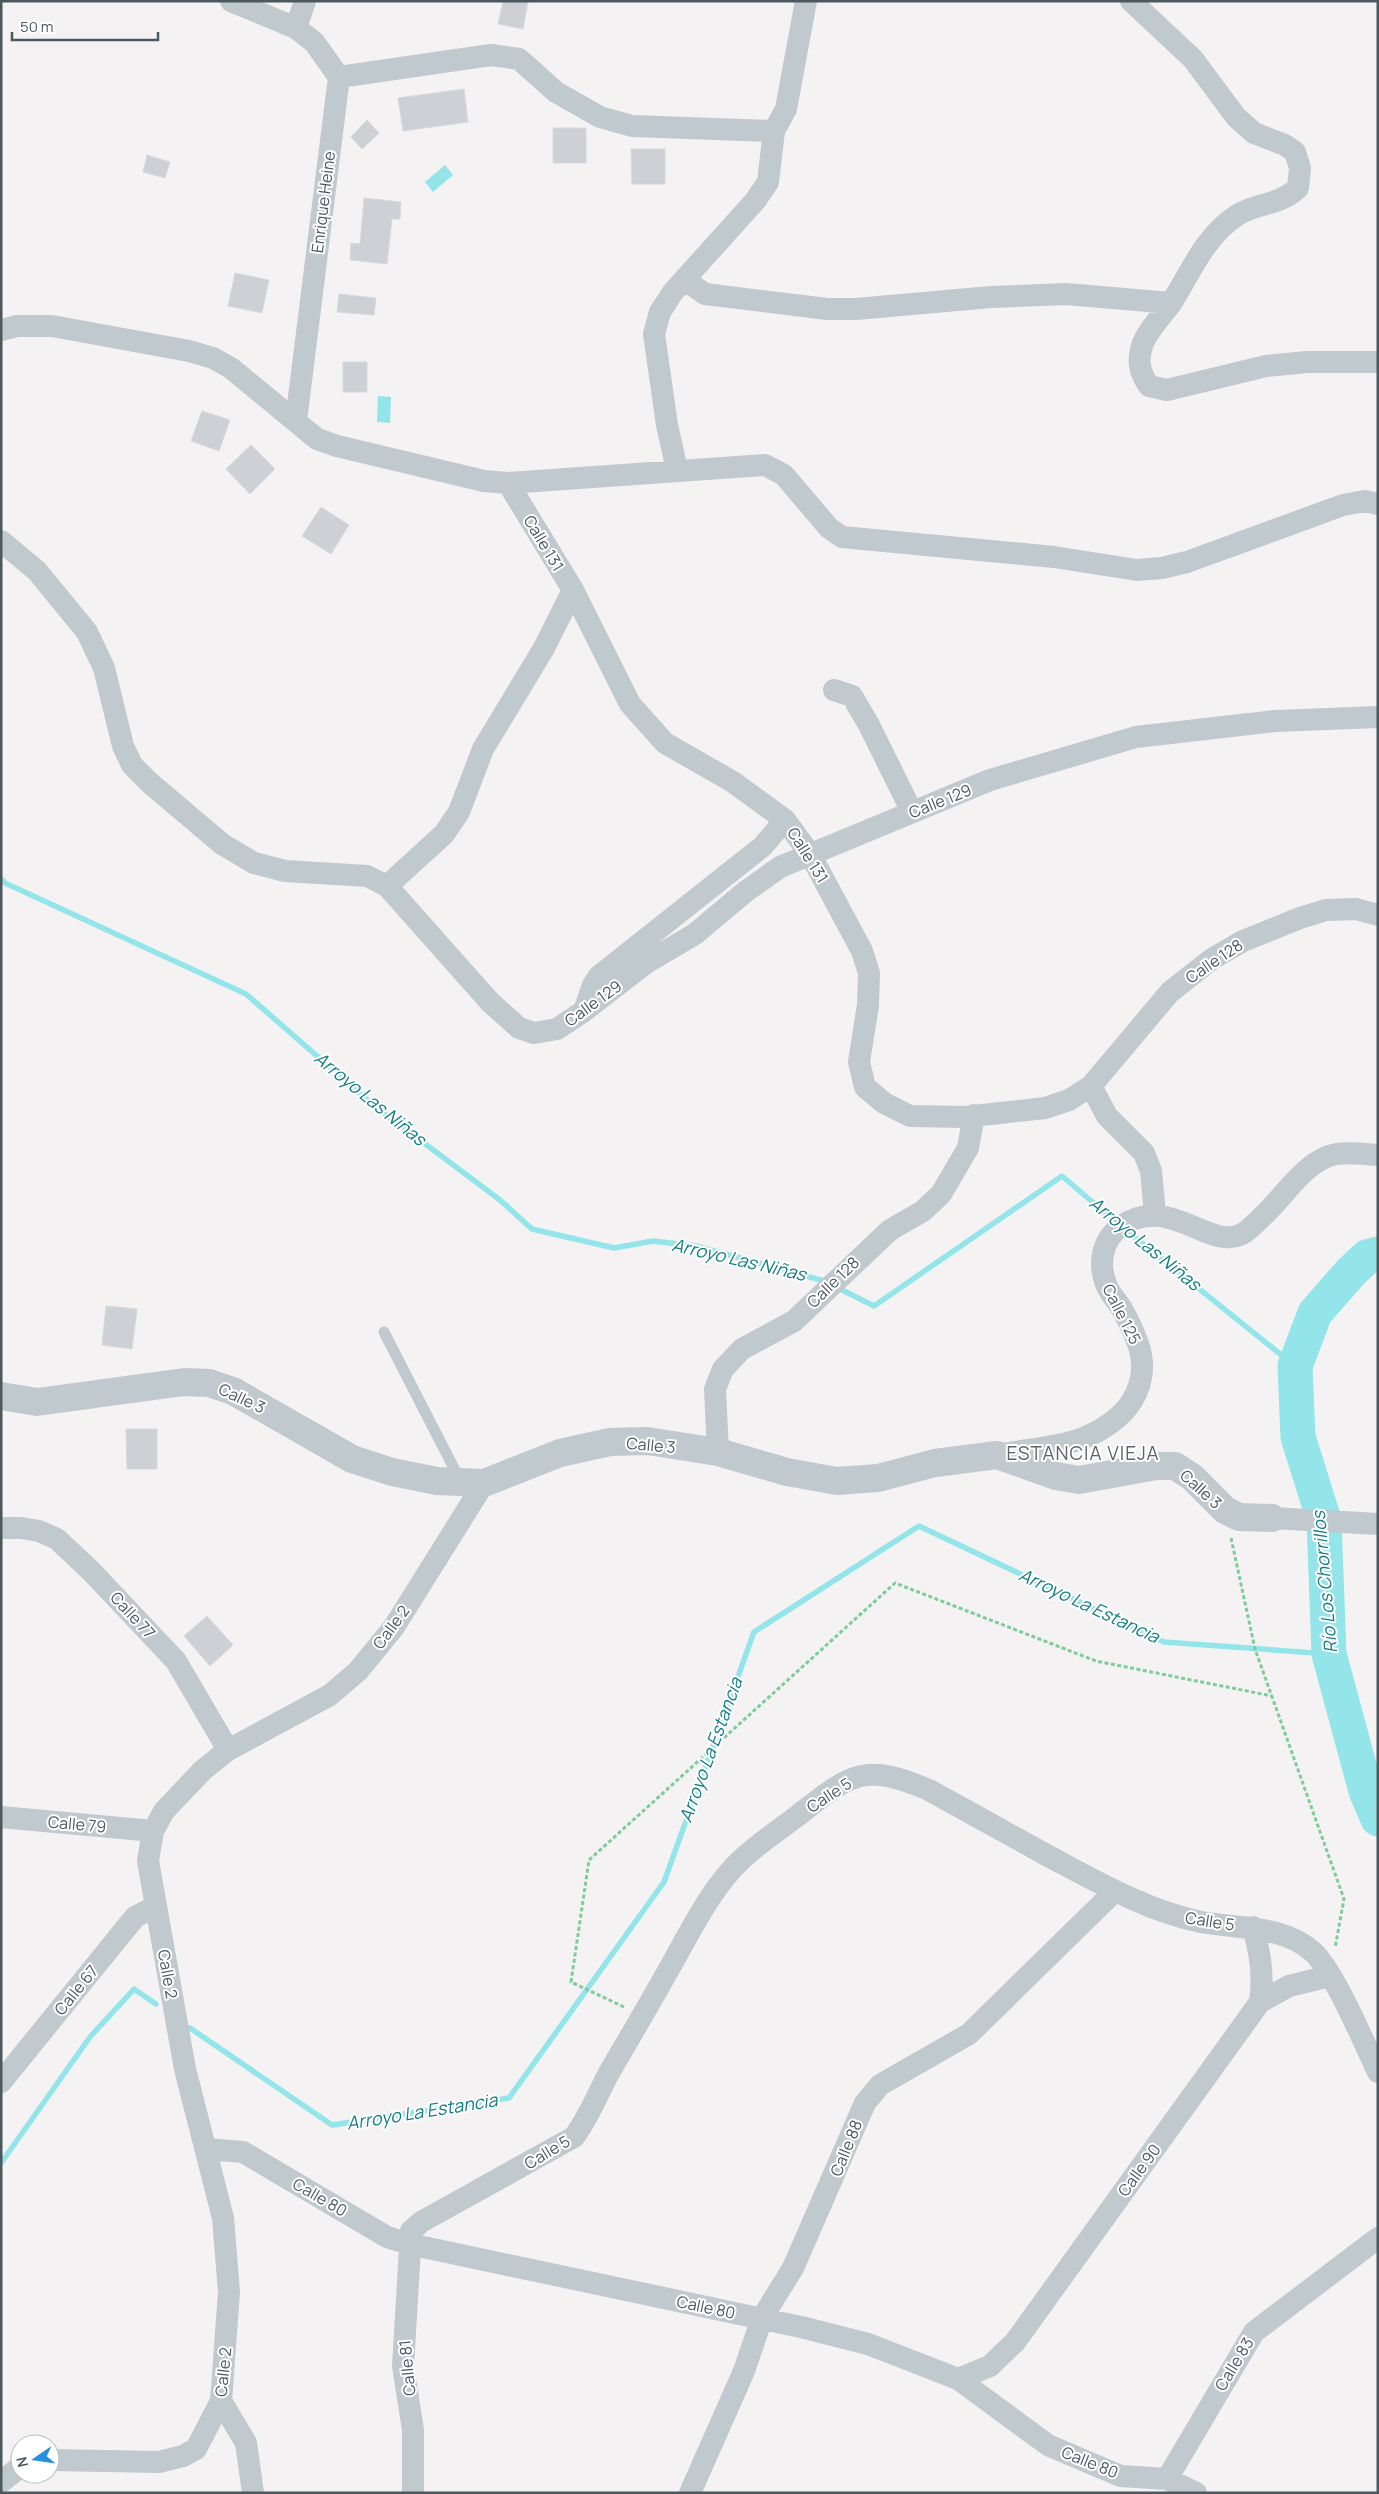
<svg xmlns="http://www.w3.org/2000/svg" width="1379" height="2494" viewBox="0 0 1379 2494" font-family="Manrope,sans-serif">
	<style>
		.water { fill: #93e5e9 }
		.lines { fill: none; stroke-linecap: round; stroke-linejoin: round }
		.stream { stroke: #93e5e9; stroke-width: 5.5 }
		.river { stroke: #93e5e9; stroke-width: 35 }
		.building { fill: #cdd0d4; stroke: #d7dadd }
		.path { stroke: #7dcc99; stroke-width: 3; stroke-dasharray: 4 2.5; stroke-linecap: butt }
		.service { stroke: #bfc9ce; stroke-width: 11 }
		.minor { stroke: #bfc9ce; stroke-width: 22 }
		.tertiary { stroke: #bfc9ce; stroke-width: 28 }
		.labels { text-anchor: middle; stroke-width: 4; stroke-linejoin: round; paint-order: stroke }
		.street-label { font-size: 16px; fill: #4b595f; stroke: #fff }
		.water-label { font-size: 18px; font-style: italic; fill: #127e84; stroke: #fff }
		.quarter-label { font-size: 19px; letter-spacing: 1px; fill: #5f6467; stroke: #fff }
	</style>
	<rect width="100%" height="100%" fill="#f4f2f3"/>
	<path class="water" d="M445,165L453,175L433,192L425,182Z
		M378,396L391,397L390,423L377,422Z"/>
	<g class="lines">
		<path class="stream" d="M1,879L5,883L246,994L372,1104L500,1200L532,1229L614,1248L653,1241L696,1246L828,1282
			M1126,1230L1295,1366
			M836,1287L874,1306L1062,1176L1117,1223
			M190,2028L332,2125L509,2098L664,1882L754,1632L919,1526L1164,1642L1329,1654
			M1,2163L90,2037L134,1989L156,2004"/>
		<path class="river" d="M1378,1254L1367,1257L1351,1272L1315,1313L1295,1366L1298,1437L1324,1520L1329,1654L1366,1791L1378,1819"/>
	</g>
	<path class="building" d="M503,1H528L523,29L498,24Z
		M464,89L468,122L403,131L398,98Z
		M367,120L379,133L362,149L351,137Z
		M553,128H586V163H553Z
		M631,149H665V184H632Z
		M147,155L170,162L165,178L143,172Z
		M364,198L401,202L400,219H392L387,264L350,260L351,243L360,244Z
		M235,273L269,280L262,313L228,306Z
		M339,294L376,298L374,315L337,312Z
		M343,362H367V392H343Z
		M202,411L230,420L219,451L191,441Z
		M251,445L275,469L250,494L226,469Z
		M321,507L349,525L331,554L302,536Z
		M106,1306L137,1309L132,1349L102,1345Z
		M126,1429H157V1469H127Z
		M207,1616L233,1645L210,1666L184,1636Z"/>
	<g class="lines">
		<path class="path" d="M1231,1538L1255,1649L1344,1899L1335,1948
			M624,2007L571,1982L589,1860L895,1583L1096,1661L1272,1696"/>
		<path class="service" d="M384,1332L460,1480"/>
		<path class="minor" d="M231,1L296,28L314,42L339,77L296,421
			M1131,1L1193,59L1236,117L1254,133L1285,145L1295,152L1300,168L1298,188C1277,207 1256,202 1236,216C1204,237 1190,274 1170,305C1161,317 1146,332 1142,346C1137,362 1140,373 1149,386L1167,390L1266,366L1307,362H1378
			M296,28L305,1
			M339,77L491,55L519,59L556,92L600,117L632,126L774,131
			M685,280L705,294L827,309H856L991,297L1066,294L1171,303
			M1,330L17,326H52L189,351L213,358L231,368L317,439L337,446L484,481L508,483L765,465L784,475L829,528L842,537L1054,557L1137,570L1162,568L1187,562L1343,505L1365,501L1378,504
			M677,470L667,425L654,334L660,312L673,292L755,201L768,182L774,131L786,109L806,1
			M508,483L573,590L630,704L665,743L733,782L785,820L810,854L862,951L869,973L868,1005L859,1062L865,1087L884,1103L910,1116L964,1117L1045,1108L1069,1100L1091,1086L1170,992L1212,959L1243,941L1300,918L1326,910L1356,909L1378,915
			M1,541L37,571L87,632L104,668L123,746L132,765L150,783L222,844L254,863L285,871L367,876L387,886L490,1002L519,1028L534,1033L557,1029L584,1011L646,963L695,934L745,892L780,867L990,780L1136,737L1275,721L1378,717
			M834,690L852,696L869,725L912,812
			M387,886L444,834L459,812L483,749L544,648L573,590
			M584,1011L593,985L599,976L763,846L785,820
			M1091,1086L1107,1116L1144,1153L1151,1171L1155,1214
			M718,1452L715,1389L723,1369L742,1349L794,1321L890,1230L923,1211L941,1194L968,1148L974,1115
			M997,1455C1023,1450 1053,1448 1078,1440C1098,1433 1121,1419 1132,1401C1152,1368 1139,1340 1122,1309C1117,1301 1109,1293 1106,1284C1098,1263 1102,1240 1121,1226C1170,1193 1208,1251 1242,1234C1250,1230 1258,1220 1265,1214C1286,1194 1306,1160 1336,1154C1349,1152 1365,1154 1378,1155
			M1272,1518L1378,1524
			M1,1528H21L39,1531L57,1539L91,1571L176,1661L228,1750
			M1,1817L153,1831
			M1253,1927C1260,1953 1264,1975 1260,2002
			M1,2082L135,1917L156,1906
			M206,2149L243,2152L387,2237L409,2244L801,2327L868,2344L958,2379L1048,2445L1121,2476L1167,2479L1196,2493
			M958,2379L990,2366L1015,2342L1260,2002L1289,1986L1330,1976
			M221,2401L246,2443L253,2493
			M50,2460L159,2462L183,2456L196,2449L221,2401L229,2292L223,2218L185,2069L148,1861L153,1831L164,1811L203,1770L228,1750L330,1695L358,1671L394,1627L484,1483
			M1167,2479L1254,2332L1378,2238
			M1,2482L20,2467
			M413,2493V2430L403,2366L411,2231L421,2222L574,2137C589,2117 598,2093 610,2071C630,2037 650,2003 669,1969C689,1934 712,1886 742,1859C759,1843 779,1830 796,1817C850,1775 862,1761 929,1790C970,1813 1011,1835 1052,1858C1099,1883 1148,1911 1201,1922C1238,1929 1283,1925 1313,1952C1334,1971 1364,2043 1378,2072
			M690,2493L744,2371L762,2318L793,2268L865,2103L880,2085L969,2034L1115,1891"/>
		<path class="tertiary" d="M1,1396L37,1402L184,1382L209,1383L233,1391L352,1459L392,1472L437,1481L484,1483L560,1453L610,1442L647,1441L718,1452L787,1472L837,1481L878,1478L935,1463L997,1455L1056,1476L1079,1480L1156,1466H1175L1192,1477L1225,1510L1239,1517L1272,1518"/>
	</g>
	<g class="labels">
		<g class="street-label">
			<text transform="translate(323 202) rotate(-83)" y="6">Enrique Heine</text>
			<text transform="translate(544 543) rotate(59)" y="6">Calle 131</text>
			<text transform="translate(940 801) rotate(-22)" y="6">Calle 129</text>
			<text transform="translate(808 855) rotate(58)" y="6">Calle 131</text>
			<text transform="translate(1214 961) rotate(-34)" y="6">Calle 128</text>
			<text transform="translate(593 1003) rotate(-36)" y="6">Calle 129</text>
			<text transform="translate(833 1282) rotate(-44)" y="6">Calle 128</text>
			<text transform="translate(1122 1314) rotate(63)" y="6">Calle 125</text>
			<text transform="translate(242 1398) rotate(25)" y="6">Calle 3</text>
			<text transform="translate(651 1445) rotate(5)" y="6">Calle 3</text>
			<text transform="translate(1201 1489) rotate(42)" y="6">Calle 3</text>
			<text transform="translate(133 1615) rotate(47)" y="6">Calle 77</text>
			<text transform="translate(391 1627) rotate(-54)" y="6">Calle 2</text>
			<text transform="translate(829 1795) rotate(-33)" y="6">Calle 5</text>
			<text transform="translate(77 1824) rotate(5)" y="6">Calle 79</text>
			<text transform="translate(1210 1921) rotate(9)" y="6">Calle 5</text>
			<text transform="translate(168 1974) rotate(80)" y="6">Calle 2</text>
			<text transform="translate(76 1990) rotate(-51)" y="6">Calle 67</text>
			<text transform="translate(846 2148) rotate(-68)" y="6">Calle 88</text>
			<text transform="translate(547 2152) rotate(-31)" y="6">Calle 5</text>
			<text transform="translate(1139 2170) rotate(-54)" y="6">Calle 90</text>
			<text transform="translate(320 2197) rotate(30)" y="6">Calle 80</text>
			<text transform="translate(706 2307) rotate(12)" y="6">Calle 80</text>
			<text transform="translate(1234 2364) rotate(-59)" y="6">Calle 83</text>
			<text transform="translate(407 2368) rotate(-95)" y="6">Calle 81</text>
			<text transform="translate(223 2372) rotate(-84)" y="6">Calle 2</text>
			<text transform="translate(1090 2462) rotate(22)" y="6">Calle 80</text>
		</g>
		<g class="water-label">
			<text transform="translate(370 1099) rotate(39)" y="6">Arroyo Las Niñas</text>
			<text transform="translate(1145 1244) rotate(39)" y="6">Arroyo Las Niñas</text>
			<text transform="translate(739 1260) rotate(13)" y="6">Arroyo Las Niñas</text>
			<text transform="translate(1325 1582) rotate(-95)" y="6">Río Los Chorrillos</text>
			<text transform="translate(1089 1606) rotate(25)" y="6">Arroyo La Estancia</text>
			<text transform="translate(711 1750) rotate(-70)" y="6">Arroyo La Estancia</text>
			<text transform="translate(422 2112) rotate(-9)" y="6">Arroyo La Estancia</text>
		</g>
		<g class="quarter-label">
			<text x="1083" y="1460">ESTANCIA VIEJA</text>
		</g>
	</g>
	<rect width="1379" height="2494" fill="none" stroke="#4b595f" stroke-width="5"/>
	<g transform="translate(35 2459) rotate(257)"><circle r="24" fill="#ffffff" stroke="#b7bdbf"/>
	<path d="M0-4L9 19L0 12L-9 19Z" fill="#2391de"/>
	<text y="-8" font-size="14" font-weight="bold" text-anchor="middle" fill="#4b595f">N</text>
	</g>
	<path d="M12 32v8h146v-8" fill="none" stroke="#4b595f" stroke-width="2.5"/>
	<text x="20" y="32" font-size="15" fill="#4b595f" stroke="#ffffff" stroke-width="4" paint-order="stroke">50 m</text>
</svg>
